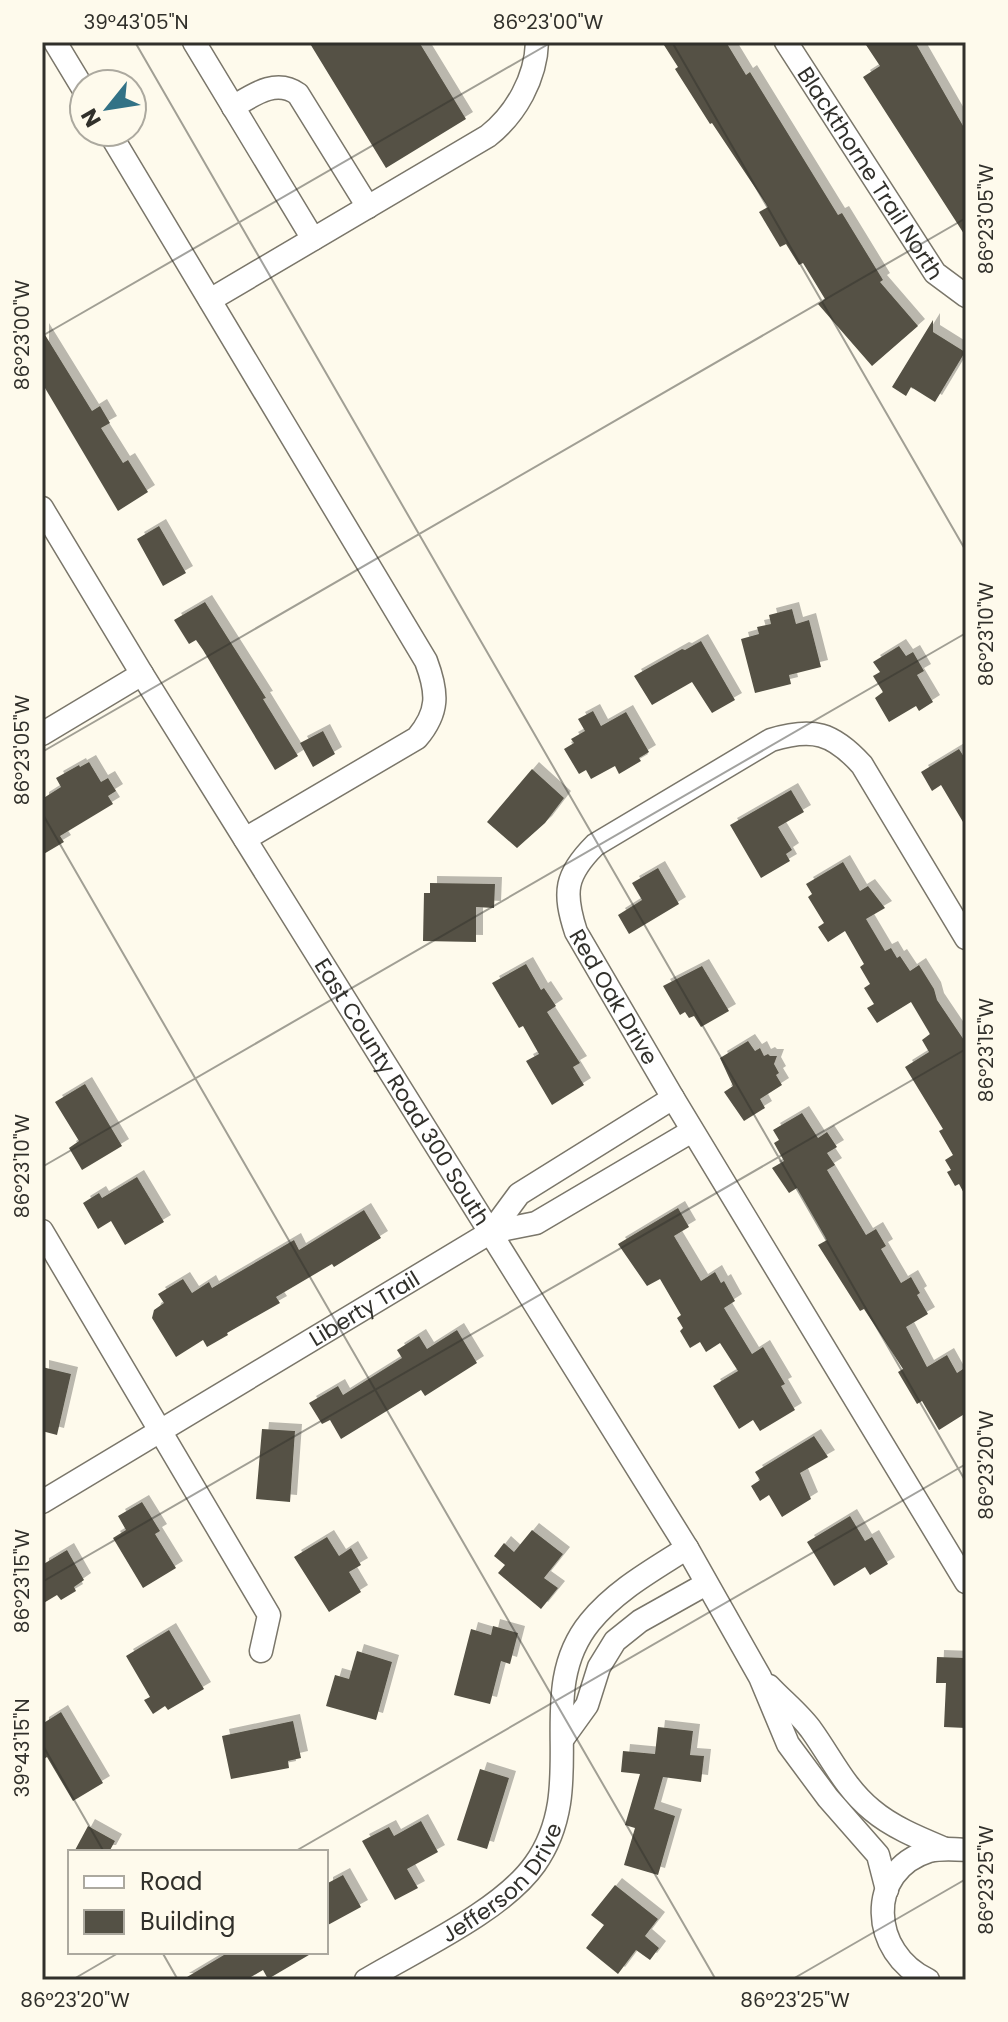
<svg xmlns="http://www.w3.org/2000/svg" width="1008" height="2022" viewBox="0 0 1008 2022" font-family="Poppins,sans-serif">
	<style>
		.building { fill: #545145; filter: url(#shadow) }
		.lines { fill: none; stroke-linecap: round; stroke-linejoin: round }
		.minor-casing { stroke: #7a766a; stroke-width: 25 }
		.minor { stroke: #fff; stroke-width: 22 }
		.ticks { fill: none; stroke: #31302b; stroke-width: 2; stroke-opacity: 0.45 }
		.labels { text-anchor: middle; stroke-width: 8; stroke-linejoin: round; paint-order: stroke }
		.street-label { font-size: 22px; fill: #31302b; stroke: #fefaec }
		.neatline { fill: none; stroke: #31302b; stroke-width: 3 }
		.ticks-label { font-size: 20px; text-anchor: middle; fill: #31302b }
	</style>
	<defs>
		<filter id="shadow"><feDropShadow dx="7" dy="-7" stdDeviation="0" flood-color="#0004"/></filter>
	</defs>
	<rect width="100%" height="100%" fill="#fefaec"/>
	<path class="building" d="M309,42H419L466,119L386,168Z
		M662,42H726L746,75L750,72L838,215L842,213L883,280L880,282L918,326L872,366L818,304L825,299L803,263L799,265L786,244L780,247L759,212L768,207L712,123L710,124L675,69L678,67Z
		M864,42H915L966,131V237L863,77L880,66Z
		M933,320V332L965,352L935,402L911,387L906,396L892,387Z
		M42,330L92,411L100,406L110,423L101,428L123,463L128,460L148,492L118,511L42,383Z
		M159,526L186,573L163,586L137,539Z
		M205,602L266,698L263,699L298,756L275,770L203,650L196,640L189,644L174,620Z
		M792,609L796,624L809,620L821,667L789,675L791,684L755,693L741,639L759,634L757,627L771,624L769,615Z
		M701,641L735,700L712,713L692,682L652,705L634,676L682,649L685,650Z
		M899,646L906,656L913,652L924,671L917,675L933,702L919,711L916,706L889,722L875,698L883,692L873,676L880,672L873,662Z
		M593,711L601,726L626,712L649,752L639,758L641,761L619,774L615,766L591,779L586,770L579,774L564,749L574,743L571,739L585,731L578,719Z
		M323,731L335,754L313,767L300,743Z
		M959,749L966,760V827L941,785L932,791L921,772Z
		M89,762L101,782L108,778L116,791L108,796L113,804L60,836L64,842L42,855V799L61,787L56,778L79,765L80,767Z
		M532,769L564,798L545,823L517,848L487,822Z
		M791,790L804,812L778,827L792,850L786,854L790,861L761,878L730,825Z
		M843,862L860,891L868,886L885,908L866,919L885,951L891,948L897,958L900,956L910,971L919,965L934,989L937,1000L966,1043V1197L959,1184L955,1186L947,1172L951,1170L945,1160L953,1155L939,1131L943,1129L905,1067L929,1052L922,1040L930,1034L911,1002L877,1023L867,1008L874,1004L864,988L870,984L860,967L864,964L845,931L828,942L818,927L824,923L808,897L812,894L806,884Z
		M658,868L679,904L629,934L618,915L642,900L632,883Z
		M430,883L495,884L494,908L476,907V942L423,941L424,893H430Z
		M526,964L541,990L544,988L556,1006L547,1012L580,1063L573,1067L584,1085L552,1105L526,1061L539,1054L523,1026L519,1028L492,983Z
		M702,966L729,1011L701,1027L694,1016L689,1018L685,1012L680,1015L663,986Z
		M748,1041L755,1051L760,1048L764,1056L768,1054L770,1056H777L774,1064L779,1073L776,1075L782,1085L760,1099L765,1108L744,1121L724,1092L733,1086L720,1058Z
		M85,1084L122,1146L82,1170L69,1148L79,1141L55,1102Z
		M802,1113L818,1138L827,1132L837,1147L827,1153L835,1165L827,1170L866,1235L876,1229L886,1246L881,1249L901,1283L911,1277L920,1293L917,1295L928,1314L906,1327L927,1367L947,1355L957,1373L966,1367V1413L939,1430L922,1401L917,1404L898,1372L903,1369L864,1309L860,1311L818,1245L827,1240L797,1188L789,1193L772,1168L784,1161L774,1143L779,1140L773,1130Z
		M137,1177L164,1222L125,1245L111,1221L98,1229L83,1203L99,1193L102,1198Z
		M678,1208L689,1227L674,1236L701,1281L715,1272L721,1283L724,1281L735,1301L724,1308L752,1354L763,1347L785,1384L781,1386L795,1410L760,1431L753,1420L739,1429L713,1386L738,1371L720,1343L706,1352L700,1342L690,1348L680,1331L683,1328L677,1318L681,1315L660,1279L647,1286L618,1244Z
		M364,1210L381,1238L334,1267L332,1264L276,1297L280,1303L227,1333L228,1335L207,1347L203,1340L176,1357L152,1318L154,1310L164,1303L158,1294L183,1279L192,1293L209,1282L212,1288L294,1240L299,1250Z
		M457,1330L477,1363L425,1396L421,1390L341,1439L330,1420L322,1424L309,1403L338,1386L343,1395L402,1358L397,1350L419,1336L427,1349Z
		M42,1367L71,1374L57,1435L42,1431Z
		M262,1429L295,1431L290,1502L256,1499Z
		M814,1436L828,1457L800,1473L811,1499L782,1517L769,1495L760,1501L751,1486L760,1480L755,1472Z
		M142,1502L160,1531L155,1534L176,1568L143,1588L113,1538L126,1530L118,1516Z
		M850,1516L865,1541L872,1537L888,1564L870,1575L865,1567L834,1586L807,1542Z
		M532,1530L563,1554L544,1578L558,1588L541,1609L498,1573L505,1565L494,1556L504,1543L514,1552Z
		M327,1537L339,1556L351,1548L361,1565L349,1572L361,1592L329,1612L294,1557Z
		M67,1550L84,1580L74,1587L76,1591L61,1600L57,1595L42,1604V1565Z
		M493,1626L518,1633L510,1664L501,1661L490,1704L454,1695L471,1629L491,1635Z
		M169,1630L204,1689L168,1710L165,1706L153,1714L144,1700L150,1697L126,1656Z
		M357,1651L392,1662L376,1720L326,1706L335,1675L349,1679Z
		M937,1657L966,1658V1728L944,1727L946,1683H936Z
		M61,1712L103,1783L73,1801L47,1757L42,1760V1724Z
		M293,1721L301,1758L288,1761L289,1768L231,1779L222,1736Z
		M658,1727L693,1731L690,1755L704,1756L701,1782L663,1777L654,1809L675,1816L658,1875L624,1865L635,1828L625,1825L640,1774L621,1772L623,1751L655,1754Z
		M480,1769L509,1778L487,1849L457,1840Z
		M421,1821L438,1852L407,1869L418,1888L395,1900L362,1841L389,1827L394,1836Z
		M88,1826L115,1841L109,1852H74Z
		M343,1875L361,1907L326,1926V1884Z
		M615,1885L658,1919L645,1936L659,1948L650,1960L636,1950L618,1974L586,1948L604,1925L591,1915Z
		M229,1952H314L268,1979L263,1970L246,1980H182Z"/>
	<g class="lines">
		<g class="minor-casing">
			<g id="minor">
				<path d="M55,42L84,90"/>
				<path d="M194,42L313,239"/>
				<path id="s1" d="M786,42L935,273L966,296"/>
				<path d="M233,107C253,95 276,78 298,94L368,207"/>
				<path d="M109,132L426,661C438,693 439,712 417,738L245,839"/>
				<path d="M210,300L488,136C516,114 536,78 537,42"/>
				<path id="s2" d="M42,508L142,674L687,1548L760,1677L788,1744L828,1798L878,1855L887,1890"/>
				<path d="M42,734L142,674"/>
				<path id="s3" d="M966,938L862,765C833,733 813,727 771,740L595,845C565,875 563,892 576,932L673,1098L966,1582"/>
				<path d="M42,1231L269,1615L261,1651"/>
				<path d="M491,1232L536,1223L692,1131"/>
				<path id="s4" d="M42,1502L491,1232L519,1194L673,1098"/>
				<path d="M769,1686C783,1701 801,1715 812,1731C832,1759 845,1788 872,1810C892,1827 919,1838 943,1848"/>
				<path d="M564,1737L587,1705L599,1667L615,1641L640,1621L706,1584"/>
				<path id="s5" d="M366,1980C416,1950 502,1911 535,1864C591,1785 532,1693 590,1622C616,1590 653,1570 687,1548"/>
				<path d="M928,1980C870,1953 865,1871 929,1851C942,1848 953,1849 966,1850"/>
			</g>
		</g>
		<use href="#minor" class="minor"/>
	</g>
	<path class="ticks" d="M135,42L966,1482M672,42L966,551M42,336L552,42M42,752L966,218M42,813L716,1980M42,1167L966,633M42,1582L966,1049M42,1744L104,1852M294,1852L966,1464M162,1952L178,1980M72,1980L120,1952M791,1980L966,1879"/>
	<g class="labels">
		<g class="street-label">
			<text dy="8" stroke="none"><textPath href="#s1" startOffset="156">Blackthorne Trail North</textPath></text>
			<text dy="8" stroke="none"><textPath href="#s3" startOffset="680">Red Oak Drive</textPath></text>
			<text dy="8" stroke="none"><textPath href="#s2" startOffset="686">East County Road 300 South</textPath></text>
			<text dy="8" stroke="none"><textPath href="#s4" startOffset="376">Liberty Trail</textPath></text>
			<text dy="8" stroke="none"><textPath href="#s5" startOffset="170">Jefferson Drive</textPath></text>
		</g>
	</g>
	<rect width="1008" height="2022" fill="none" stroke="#fefaec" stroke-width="88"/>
	<rect x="68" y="1850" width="260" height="104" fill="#fefaec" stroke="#aca99f" stroke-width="2"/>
	<rect x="84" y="1876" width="40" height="12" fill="#ffffff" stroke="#aca99f" stroke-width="2"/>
	<text x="140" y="1890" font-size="24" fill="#31302b">Road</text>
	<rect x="84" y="1910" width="40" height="24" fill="#545145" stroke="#aca99f" stroke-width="2"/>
	<text x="140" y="1930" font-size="24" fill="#31302b">Building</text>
	<g transform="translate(108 108) rotate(240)"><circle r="38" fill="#fefaec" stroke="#aca99f" stroke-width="2"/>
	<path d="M0-6L14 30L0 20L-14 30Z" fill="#327286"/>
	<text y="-12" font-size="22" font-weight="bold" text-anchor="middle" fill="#31302b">N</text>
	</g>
	<rect x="44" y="44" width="920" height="1934" class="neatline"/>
	<g class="ticks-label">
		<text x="136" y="29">39°43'05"N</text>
		<text x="548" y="29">86°23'00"W</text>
		<text transform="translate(986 219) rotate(-90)" y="7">86°23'05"W</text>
		<text transform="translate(22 335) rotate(-90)" y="7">86°23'00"W</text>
		<text transform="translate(986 634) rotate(-90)" y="7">86°23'10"W</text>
		<text transform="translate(22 750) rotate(-90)" y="7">86°23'05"W</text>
		<text transform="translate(986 1050) rotate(-90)" y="7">86°23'15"W</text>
		<text transform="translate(22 1166) rotate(-90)" y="7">86°23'10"W</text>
		<text transform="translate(986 1465) rotate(-90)" y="7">86°23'20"W</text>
		<text transform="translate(22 1581) rotate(-90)" y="7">86°23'15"W</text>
		<text transform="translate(22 1748) rotate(-90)" y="7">39°43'15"N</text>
		<text transform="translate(986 1880) rotate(-90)" y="7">86°23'25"W</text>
		<text x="75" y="2007">86°23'20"W</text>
		<text x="795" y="2007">86°23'25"W</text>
	</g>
</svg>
